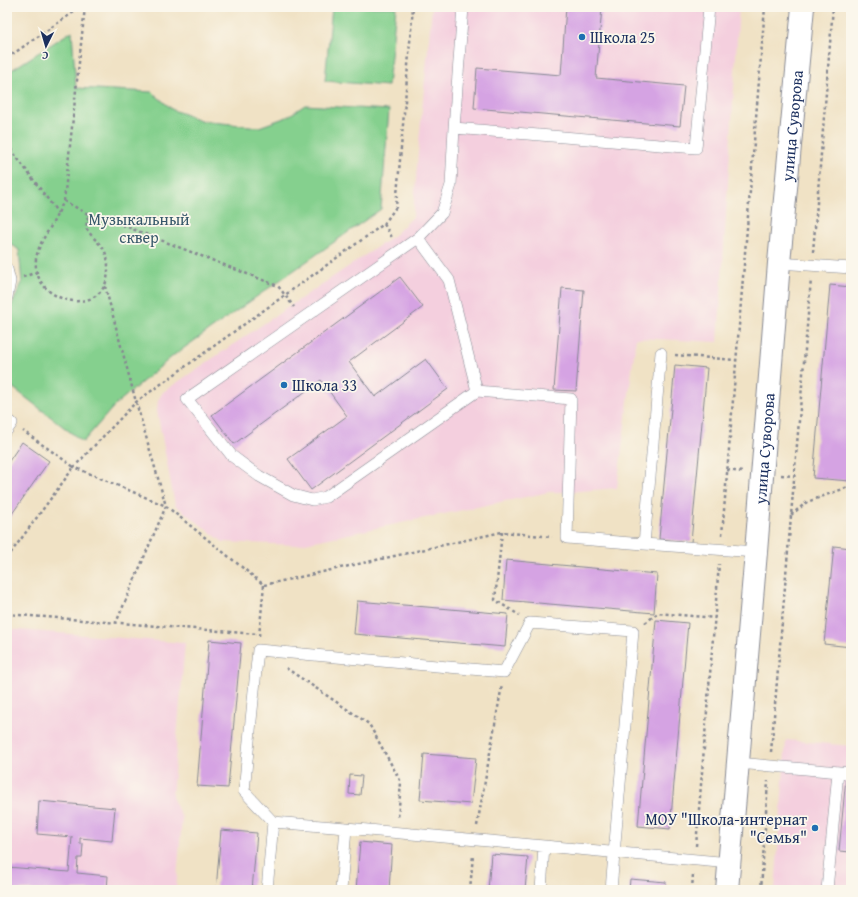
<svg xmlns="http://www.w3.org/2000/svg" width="858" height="897" viewBox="0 0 858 897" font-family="'Gentium Book Plus',serif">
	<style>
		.built { fill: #f4cfde }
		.green { fill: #85d08e; stroke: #508076 }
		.building { fill: #d5a3e3 }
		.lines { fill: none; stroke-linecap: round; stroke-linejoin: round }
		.service-casing { stroke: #868892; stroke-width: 12 }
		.secondary-casing { stroke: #868892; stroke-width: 24 }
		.path { stroke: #868892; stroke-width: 2.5; stroke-dasharray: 3 3; stroke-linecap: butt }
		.service { stroke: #fff; stroke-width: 11 }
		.secondary { stroke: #fff; stroke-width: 22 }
		.poi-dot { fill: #1f6fb2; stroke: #fbf7ec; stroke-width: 1.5 }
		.labels { text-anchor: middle; stroke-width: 3.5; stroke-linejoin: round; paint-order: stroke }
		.poi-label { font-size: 16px; fill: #1b2f5e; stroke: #fbf7ec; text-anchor: start }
		.street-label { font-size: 16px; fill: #1b2f5e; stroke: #fbf7ec }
		.park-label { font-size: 16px; fill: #36576a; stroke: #fbf7ec }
	</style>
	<rect width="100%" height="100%" fill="#fbf7ec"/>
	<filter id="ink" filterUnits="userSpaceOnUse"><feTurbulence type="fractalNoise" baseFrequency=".025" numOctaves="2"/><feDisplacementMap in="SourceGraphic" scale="8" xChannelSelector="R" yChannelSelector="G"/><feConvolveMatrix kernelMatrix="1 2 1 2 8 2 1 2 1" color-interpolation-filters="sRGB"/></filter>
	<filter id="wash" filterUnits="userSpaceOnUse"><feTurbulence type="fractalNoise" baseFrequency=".012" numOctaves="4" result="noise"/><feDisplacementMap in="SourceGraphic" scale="16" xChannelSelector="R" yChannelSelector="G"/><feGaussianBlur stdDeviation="0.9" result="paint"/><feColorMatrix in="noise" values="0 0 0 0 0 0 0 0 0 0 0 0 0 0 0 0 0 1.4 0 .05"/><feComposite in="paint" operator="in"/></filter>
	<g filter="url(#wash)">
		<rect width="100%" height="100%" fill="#f0e2c5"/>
		<path class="built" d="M432,7H739L718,342L636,338L617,488L568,492H549L296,545L223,542L175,505L157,411L158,400L163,392L392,237L413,217L419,142Z
			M7,629L185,643L172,797L182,818L176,890H7Z
			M786,740L851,746V890H775Z"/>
		<path class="green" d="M332,7H396L388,86L325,81Z
			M72,31L76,88L152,92L173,110L203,121L259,127L287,117L305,105L389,110L381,209L174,355L115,405L83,442L7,383V313L10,309L22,283L19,250L7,241V73Z"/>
		<g id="blocks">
			<path class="building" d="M566,7H602L596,78L684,86L680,126L474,108L477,68L561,75Z
				M400,277L423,307L349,362L375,397L426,359L448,389L311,490L288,459L347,416L321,380L234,444L212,415Z
				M830,285L851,287V465L850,481L813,478Z
				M562,288L584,290L576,391L554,390Z
				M675,365L707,368L691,542L659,539Z
				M22,442L49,461L7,521V464Z
				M834,546L851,548V647L824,644Z
				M506,560L657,574L654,613L503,600Z
				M357,601L508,614L505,647L354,634Z
				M656,620L688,623L670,829L638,826Z
				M209,640L241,643L228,788L197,786Z
				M424,754L476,758L471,804L420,800Z
				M350,775L362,776L360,795L349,794Z
				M846,777L851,778V852L839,851Z
				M39,801L115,808L112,841L80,838V844H83L82,858H78L77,873L108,876L107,890H7V867L69,872L72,837L37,834Z
				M221,830L257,833L252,890H216Z
				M360,842L392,845L389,890H356Z
				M491,854L528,857L525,890H488Z
				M630,879L666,882L665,890H629Z"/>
		</g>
	</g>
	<g filter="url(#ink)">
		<use href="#blocks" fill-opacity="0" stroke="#868892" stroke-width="1"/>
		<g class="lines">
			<g class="service-casing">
				<path id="service" d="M463,7L454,128L451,185L442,213L418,238L187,399L232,456L259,476L293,495L312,500L326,497L477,391
					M454,128L696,148L709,7
					M418,238L449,280L477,391L571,399L567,538L644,544
					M779,263L851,268
					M7,269L10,281L7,297
					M661,353L644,544L756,552
					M7,419L12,423L7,430
					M738,763L851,773
					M273,822L244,791L258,650L504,672L530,623L633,631L611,890
					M544,846L730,863
					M267,890L273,822L346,828
					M341,890L346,828L544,846L541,890
					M827,890L838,772"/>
			</g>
			<g class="secondary-casing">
				<g id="secondary">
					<path id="s1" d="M727,890L756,552L779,263L803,7"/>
				</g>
			</g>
			<path class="path" d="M7,58L81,7
				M7,144L58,213
				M64,201L88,214L86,228C89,232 92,237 96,240C99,244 104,248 105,252C108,258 108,264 108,270C107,320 31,305 36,259C38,246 45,236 51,226C56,217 60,209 64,201Z
				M64,201L85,7
				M88,214L112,221L278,286L294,307
				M384,224L393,239
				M813,252L833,7
				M23,277L37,272
				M105,286L136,402L166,506L116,623
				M675,355L736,360
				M727,470L742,472
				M781,475L794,476
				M791,515L807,502L851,486
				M502,532L495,600L519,615
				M722,535L765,7
				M7,558L74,467L23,431
				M264,585L502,532L552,537
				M7,614L257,634
				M645,623L658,613L715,618
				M259,636L264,585L166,506L74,467L136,402L384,224L396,207L413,7
				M286,668L369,724L401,782L398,819
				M771,752L811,279
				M477,826L502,685
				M696,846L719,564
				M470,890L473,855
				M692,890L693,874
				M761,890L768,781"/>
			<use href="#service" class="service"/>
			<use href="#secondary" class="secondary"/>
		</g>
	</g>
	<g class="poi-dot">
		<circle cx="582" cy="37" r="4"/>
		<circle cx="284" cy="385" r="4"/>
		<circle cx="815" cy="828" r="4"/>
	</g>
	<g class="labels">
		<g class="poi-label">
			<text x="590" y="43">Школа 25</text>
			<text x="292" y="391">Школа 33</text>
			<text x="807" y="825" text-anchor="end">МОУ "Школа-интернат<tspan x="807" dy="18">"Семья"</tspan></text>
		</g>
		<g class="street-label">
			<text dy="6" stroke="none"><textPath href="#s1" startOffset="767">улица Суворова</textPath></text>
			<text dy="6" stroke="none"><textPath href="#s1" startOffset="443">улица Суворова</textPath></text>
		</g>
		<g class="park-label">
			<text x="139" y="225">Музыкальный<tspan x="139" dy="18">сквер</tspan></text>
		</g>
	</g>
	<rect width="858" height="897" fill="none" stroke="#fbf7ec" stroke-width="24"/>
	<g transform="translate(46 46) rotate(185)" stroke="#fbf7ec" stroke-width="3" paint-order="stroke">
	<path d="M0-3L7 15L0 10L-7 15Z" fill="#1b2f5e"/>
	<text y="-6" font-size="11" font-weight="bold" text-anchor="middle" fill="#1b2f5e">С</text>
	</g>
</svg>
